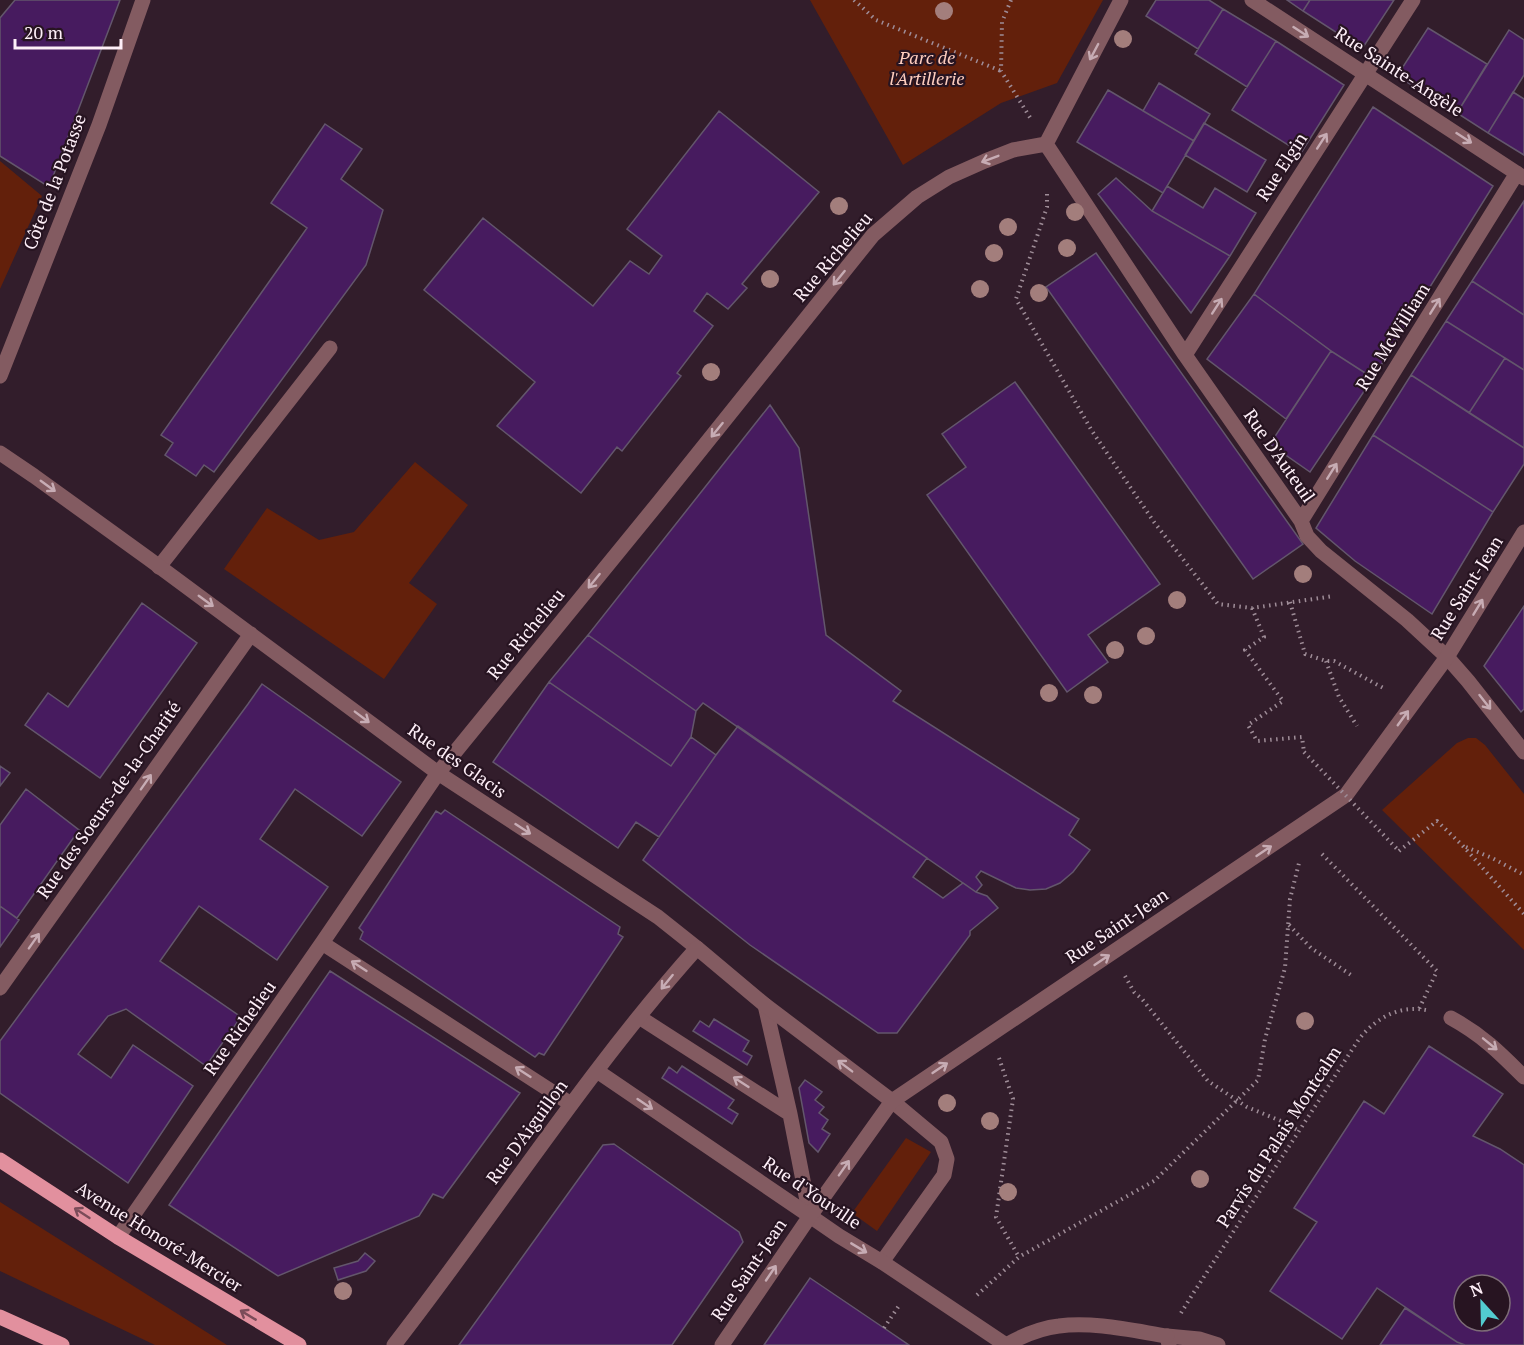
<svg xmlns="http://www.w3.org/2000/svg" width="1524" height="1345" viewBox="0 0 1524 1345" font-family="'PT Serif',serif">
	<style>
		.green { fill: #63200b }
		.building { fill: #471b5f; stroke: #63566c; stroke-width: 1.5; fill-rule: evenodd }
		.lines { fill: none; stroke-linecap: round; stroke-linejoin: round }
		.path { stroke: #9f8d98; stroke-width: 4; stroke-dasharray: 1.5 4.5; stroke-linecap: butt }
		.service { stroke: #835b61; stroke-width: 15 }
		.minor { stroke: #835b61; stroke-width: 15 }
		.tertiary { stroke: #835b61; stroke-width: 15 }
		.primary { stroke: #e2909e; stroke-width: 15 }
		.path-bridge { stroke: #9f8d98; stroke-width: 4; stroke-dasharray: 1.5 4.5; stroke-linecap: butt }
		.tree { fill: #a37e7c }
		.oneway { stroke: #c7acb4 }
		.oneway2 { stroke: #7b4c59 }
		.labels { text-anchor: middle; stroke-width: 4.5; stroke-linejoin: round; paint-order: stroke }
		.park-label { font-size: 18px; font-style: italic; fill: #ffcebf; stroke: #271421 }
		.street-label { font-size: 18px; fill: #feeff8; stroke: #271421 }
	</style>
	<rect width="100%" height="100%" fill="#321d2b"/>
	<path class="green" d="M810,0H1103L1057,83L1001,103L903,165Z
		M0,161L42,196L0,289Z
		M415,462L468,505L409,583L437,604L384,679L224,569L267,508L319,540L354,532Z
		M1468,738H1476L1485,745L1524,794V950L1382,810L1457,743Z
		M906,1138L931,1152L877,1231L852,1213Z
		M0,1202L227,1345H155L0,1271Z"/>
	<path class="building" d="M15,0H120L49,187L0,156V18Z
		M1156,0H1209L1223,9L1198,49L1146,16Z
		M1287,0H1310L1303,11Z
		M1310,0H1394L1362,49L1303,11Z
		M1223,9L1276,41L1247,87L1195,54Z
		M1428,28L1487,64L1457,113L1397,76Z
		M1509,30L1524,40V75L1488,133L1457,113Z
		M1276,41L1344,85L1301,153L1232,110Z
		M1159,83L1210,114L1194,141L1143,111Z
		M1108,90L1194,141L1163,193L1077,142Z
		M1513,92L1524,99V155L1488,133Z
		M1373,107L1493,186L1373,378L1331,351L1254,294Z
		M719,111L819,192L742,284L747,288L728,309L707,293L694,311L713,326L677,373L681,376L622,451L617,447L581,493L497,426L535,382L424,290L483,218L593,306L630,261L649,274L662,256L627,229Z
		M1204,123L1266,160L1247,192L1185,155Z
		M325,124L362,149L341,179L383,210L366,265L214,472L204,465L196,476L165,455L173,443L161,435L307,228L271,203Z
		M1116,178L1152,211L1230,256L1191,313L1098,194Z
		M1167,186L1203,208L1215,188L1256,213L1230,256L1152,211Z
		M1524,201V315L1472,281Z
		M1096,253L1303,544L1253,579L1046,287Z
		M1472,281L1524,315V370L1446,321Z
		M1254,294L1331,351L1286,419L1207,359Z
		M1446,321L1505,358L1469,413L1411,375Z
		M1331,351L1373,378L1310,472L1270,444Z
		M1505,358L1524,370V448L1469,413Z
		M1411,375L1524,448V464L1493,512L1373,435Z
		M1015,382L1160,584L1088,635L1108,662L1067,692L927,495L966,467L942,434Z
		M770,405L799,448L826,635L901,691L893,701L1079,819L1069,835L1090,850L1073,872L1060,883L1046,889L1030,890L1016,888L981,871L976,877L982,885L976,892L703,703L696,711L588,635Z
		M1373,435L1493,512L1432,614L1355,561L1316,528Z
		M142,603L197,643L100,778L25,725L48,693L68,707Z
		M1524,606V709L1521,712L1484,666Z
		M588,635L696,711L691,737L671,766L549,682Z
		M549,682L671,766L691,737L716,755L659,837L636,822L618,848L493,762Z
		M262,684L401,782L362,836L295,789L260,839L328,887L277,960L199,906L160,961L241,1017L206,1066L126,1009L108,1016L78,1054L111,1078L133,1045L193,1086L128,1183L0,1093V1041L248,704Z
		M738,726L927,858L913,877L943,898L963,883L976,892L987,896L998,908L970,931V935L897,1033H878L750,945L643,860L716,755Z
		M0,766L10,773L0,786Z
		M26,789L79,830L17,918L0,906V825Z
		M445,810L620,927L618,934L623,937L544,1055L539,1053L535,1057L360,939L363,932L359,928L436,811L441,814Z
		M0,906L19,920L0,947Z
		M330,971L520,1093L443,1198L433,1194L419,1216L278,1276L169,1205Z
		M714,1019L749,1041L743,1051L752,1056L747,1065L693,1031L700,1021L709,1027Z
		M1429,1046L1503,1094L1473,1136L1500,1149L1524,1165V1345H1465L1457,1342L1377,1288L1342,1339L1270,1291L1317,1222L1294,1208L1364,1101L1384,1114ZM1464,1285H1500V1321H1464Z
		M682,1066L734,1100L728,1108L738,1114L732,1124L662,1078L669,1067L677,1073Z
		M805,1080L822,1092L815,1100L824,1107L819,1113L828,1120L822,1129L830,1134L818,1152L809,1143L799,1088Z
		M614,1144L739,1232L743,1242L672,1345H459L603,1145Z
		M365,1253L375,1261L366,1271L338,1280L334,1268L358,1261Z
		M810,1278L884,1328L909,1345H764Z
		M1405,1308L1457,1342L1465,1345H1380Z"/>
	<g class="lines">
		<path class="path" d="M854,0L876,20L1001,71
			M1011,0L1002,22L1001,71L1031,119
			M1047,194V207L1016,299L1092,431L1154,522L1218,604L1252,608L1334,596
			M1290,602L1305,654L1326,661H1334L1385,689
			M1252,608L1264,637L1245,650L1283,701L1248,725L1257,741L1302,737L1304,752
			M1326,661L1339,697L1357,726
			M1466,847L1492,858L1524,875
			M1399,851L1437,821L1462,845L1524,914
			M1322,854L1437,971L1419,1009
			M1289,925L1311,948L1351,975
			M1125,976L1134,992L1142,999L1208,1081L1247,1107L1281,1121L1299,1131
			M999,1058L1013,1099L996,1217L1019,1257
			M977,1295L1019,1257L1154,1181L1258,1080L1265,1039L1285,968L1290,899L1299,863
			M1181,1313L1194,1292L1359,1039C1376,1018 1399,1005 1426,1010
			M884,1328L900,1304"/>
		<path class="service" d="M159,567L330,348
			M765,1005L790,1114L810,1216
			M639,1017L790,1114
			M882,1262L944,1175L947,1159L941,1142L892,1101
			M1169,1345L1167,1336L1199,1339L1218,1345"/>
		<path class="minor" d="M1252,0L1524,178
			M1046,144L1185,355L1301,521L1307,536L1321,551L1407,620L1447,657L1468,681L1524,752
			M1046,144L1121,0
			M1185,355L1413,0
			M0,453L34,476L149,559L438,773L658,917L697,948
			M1301,521L1517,173
			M322,943L571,1104
			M0,988L251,634
			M1451,1018C1482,1035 1499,1052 1524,1077
			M810,1216L839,1236L882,1262L1006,1345
			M118,1237L322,943L438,773L659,502L873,235L917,197L949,177L985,161L1013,150L1046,144
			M1006,1345C1022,1336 1041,1328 1059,1326C1092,1321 1135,1331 1167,1336"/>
		<path class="tertiary" d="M0,376L99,125L143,0
			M597,1071L810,1216
			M394,1345C496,1214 586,1072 697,948L765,1005L892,1101
			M722,1345L810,1216L892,1101L1346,795L1447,657L1524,532"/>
		<path class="primary" d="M0,1160L118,1237L299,1345
			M0,1317L62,1345"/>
		<path class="path-bridge" d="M1304,752L1399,851"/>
	</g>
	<g class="tree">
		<circle cx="944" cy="11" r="9"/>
		<circle cx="1123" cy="39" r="9"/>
		<circle cx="839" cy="206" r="9"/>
		<circle cx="1075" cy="212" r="9"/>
		<circle cx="1008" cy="227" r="9"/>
		<circle cx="1067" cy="248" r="9"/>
		<circle cx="994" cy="253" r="9"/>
		<circle cx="770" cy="279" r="9"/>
		<circle cx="980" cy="289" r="9"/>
		<circle cx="1039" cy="293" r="9"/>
		<circle cx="711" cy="372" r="9"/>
		<circle cx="1303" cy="574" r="9"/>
		<circle cx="1177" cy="600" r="9"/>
		<circle cx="1146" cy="636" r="9"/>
		<circle cx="1115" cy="650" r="9"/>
		<circle cx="1049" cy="693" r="9"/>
		<circle cx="1093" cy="695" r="9"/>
		<circle cx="1305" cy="1021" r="9"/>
		<circle cx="947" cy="1103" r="9"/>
		<circle cx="990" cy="1121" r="9"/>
		<circle cx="1200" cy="1179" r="9"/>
		<circle cx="1008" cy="1192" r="9"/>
		<circle cx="343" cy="1291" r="9"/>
	</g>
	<defs><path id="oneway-shaft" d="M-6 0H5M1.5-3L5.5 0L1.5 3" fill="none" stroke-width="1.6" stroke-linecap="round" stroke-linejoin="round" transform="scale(1.5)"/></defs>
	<g class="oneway">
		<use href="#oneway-shaft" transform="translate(1301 32) rotate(33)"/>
		<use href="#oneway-shaft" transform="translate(1094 52) rotate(118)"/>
		<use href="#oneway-shaft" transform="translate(1464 138) rotate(33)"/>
		<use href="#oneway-shaft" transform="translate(1322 141) rotate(-57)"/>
		<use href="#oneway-shaft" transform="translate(990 159) rotate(159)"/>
		<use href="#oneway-shaft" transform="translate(839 278) rotate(129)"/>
		<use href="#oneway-shaft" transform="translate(1217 306) rotate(-57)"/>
		<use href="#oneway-shaft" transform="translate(1435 306) rotate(-58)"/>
		<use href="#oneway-shaft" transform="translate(717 430) rotate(129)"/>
		<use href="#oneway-shaft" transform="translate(1332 471) rotate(-58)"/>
		<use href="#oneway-shaft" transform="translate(48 486) rotate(36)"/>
		<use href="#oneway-shaft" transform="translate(594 581) rotate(129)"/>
		<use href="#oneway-shaft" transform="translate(206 601) rotate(36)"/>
		<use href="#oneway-shaft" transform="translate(1478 607) rotate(-59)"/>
		<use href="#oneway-shaft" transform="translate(1485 702) rotate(52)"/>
		<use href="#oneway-shaft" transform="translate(362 717) rotate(37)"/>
		<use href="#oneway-shaft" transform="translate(1403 718) rotate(-54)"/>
		<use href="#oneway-shaft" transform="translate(146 782) rotate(-55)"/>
		<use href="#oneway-shaft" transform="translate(523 829) rotate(33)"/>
		<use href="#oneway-shaft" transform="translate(1264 851) rotate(-34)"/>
		<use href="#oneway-shaft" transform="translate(34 941) rotate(-55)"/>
		<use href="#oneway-shaft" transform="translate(1102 960) rotate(-34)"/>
		<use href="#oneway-shaft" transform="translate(359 966) rotate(-147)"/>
		<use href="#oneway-shaft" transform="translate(667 982) rotate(129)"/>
		<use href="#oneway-shaft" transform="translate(1490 1044) rotate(39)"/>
		<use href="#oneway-shaft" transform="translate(845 1066) rotate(-143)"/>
		<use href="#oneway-shaft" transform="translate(940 1068) rotate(-34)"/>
		<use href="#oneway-shaft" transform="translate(523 1072) rotate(-147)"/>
		<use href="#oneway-shaft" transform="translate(741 1082) rotate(-147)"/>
		<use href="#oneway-shaft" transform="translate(645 1104) rotate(34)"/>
		<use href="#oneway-shaft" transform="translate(844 1168) rotate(-55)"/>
		<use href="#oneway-shaft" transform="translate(859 1248) rotate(31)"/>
		<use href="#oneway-shaft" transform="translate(771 1273) rotate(-56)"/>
	</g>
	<g class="oneway2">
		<use href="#oneway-shaft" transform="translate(82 1213) rotate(-147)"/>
		<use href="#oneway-shaft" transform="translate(248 1315) rotate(-149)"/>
	</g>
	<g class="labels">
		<g class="park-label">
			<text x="927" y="64">Parc de<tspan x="927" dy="21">l'Artillerie</tspan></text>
		</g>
		<g class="street-label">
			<text transform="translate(1399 72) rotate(33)" y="6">Rue Sainte-Angèle</text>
			<text transform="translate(1282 167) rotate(-57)" y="6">Rue Elgin</text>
			<text transform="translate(55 182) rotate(-69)" y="6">Côte de la Potasse</text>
			<text transform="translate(833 257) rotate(-50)" y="6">Rue Richelieu</text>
			<text transform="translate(1393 337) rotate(-58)" y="6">Rue McWilliam</text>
			<text transform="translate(1279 456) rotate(55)" y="6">Rue D'Auteuil</text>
			<text transform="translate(1467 588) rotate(-58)" y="6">Rue Saint-Jean</text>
			<text transform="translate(526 634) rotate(-51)" y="6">Rue Richelieu</text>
			<text transform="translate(457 761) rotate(35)" y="6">Rue des Glacis</text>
			<text transform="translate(109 800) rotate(-55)" y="6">Rue des Soeurs-de-la-Charité</text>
			<text transform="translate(1117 926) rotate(-34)" y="6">Rue Saint-Jean</text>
			<text transform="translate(240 1028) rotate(-55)" y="6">Rue Richelieu</text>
			<text transform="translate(527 1132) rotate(-54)" y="6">Rue D'Aiguillon</text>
			<text transform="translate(1279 1137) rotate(-57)" y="6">Parvis du Palais Montcalm</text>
			<text transform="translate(812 1193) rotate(34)" y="6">Rue d'Youville</text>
			<text transform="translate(159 1237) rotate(32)" y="6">Avenue Honoré-Mercier</text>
			<text transform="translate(749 1270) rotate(-56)" y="6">Rue Saint-Jean</text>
		</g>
	</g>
	<g transform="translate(1482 1303) rotate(338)"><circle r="28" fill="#271421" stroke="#7d6c77" stroke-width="1.5"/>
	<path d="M0-4.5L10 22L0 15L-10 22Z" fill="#52ccd0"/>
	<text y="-9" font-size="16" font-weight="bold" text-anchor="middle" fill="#feeff8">N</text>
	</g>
	<path d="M15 39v9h106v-9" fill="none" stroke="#feeff8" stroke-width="3"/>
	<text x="24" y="39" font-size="18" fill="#feeff8" stroke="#271421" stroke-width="4.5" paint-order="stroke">20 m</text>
</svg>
